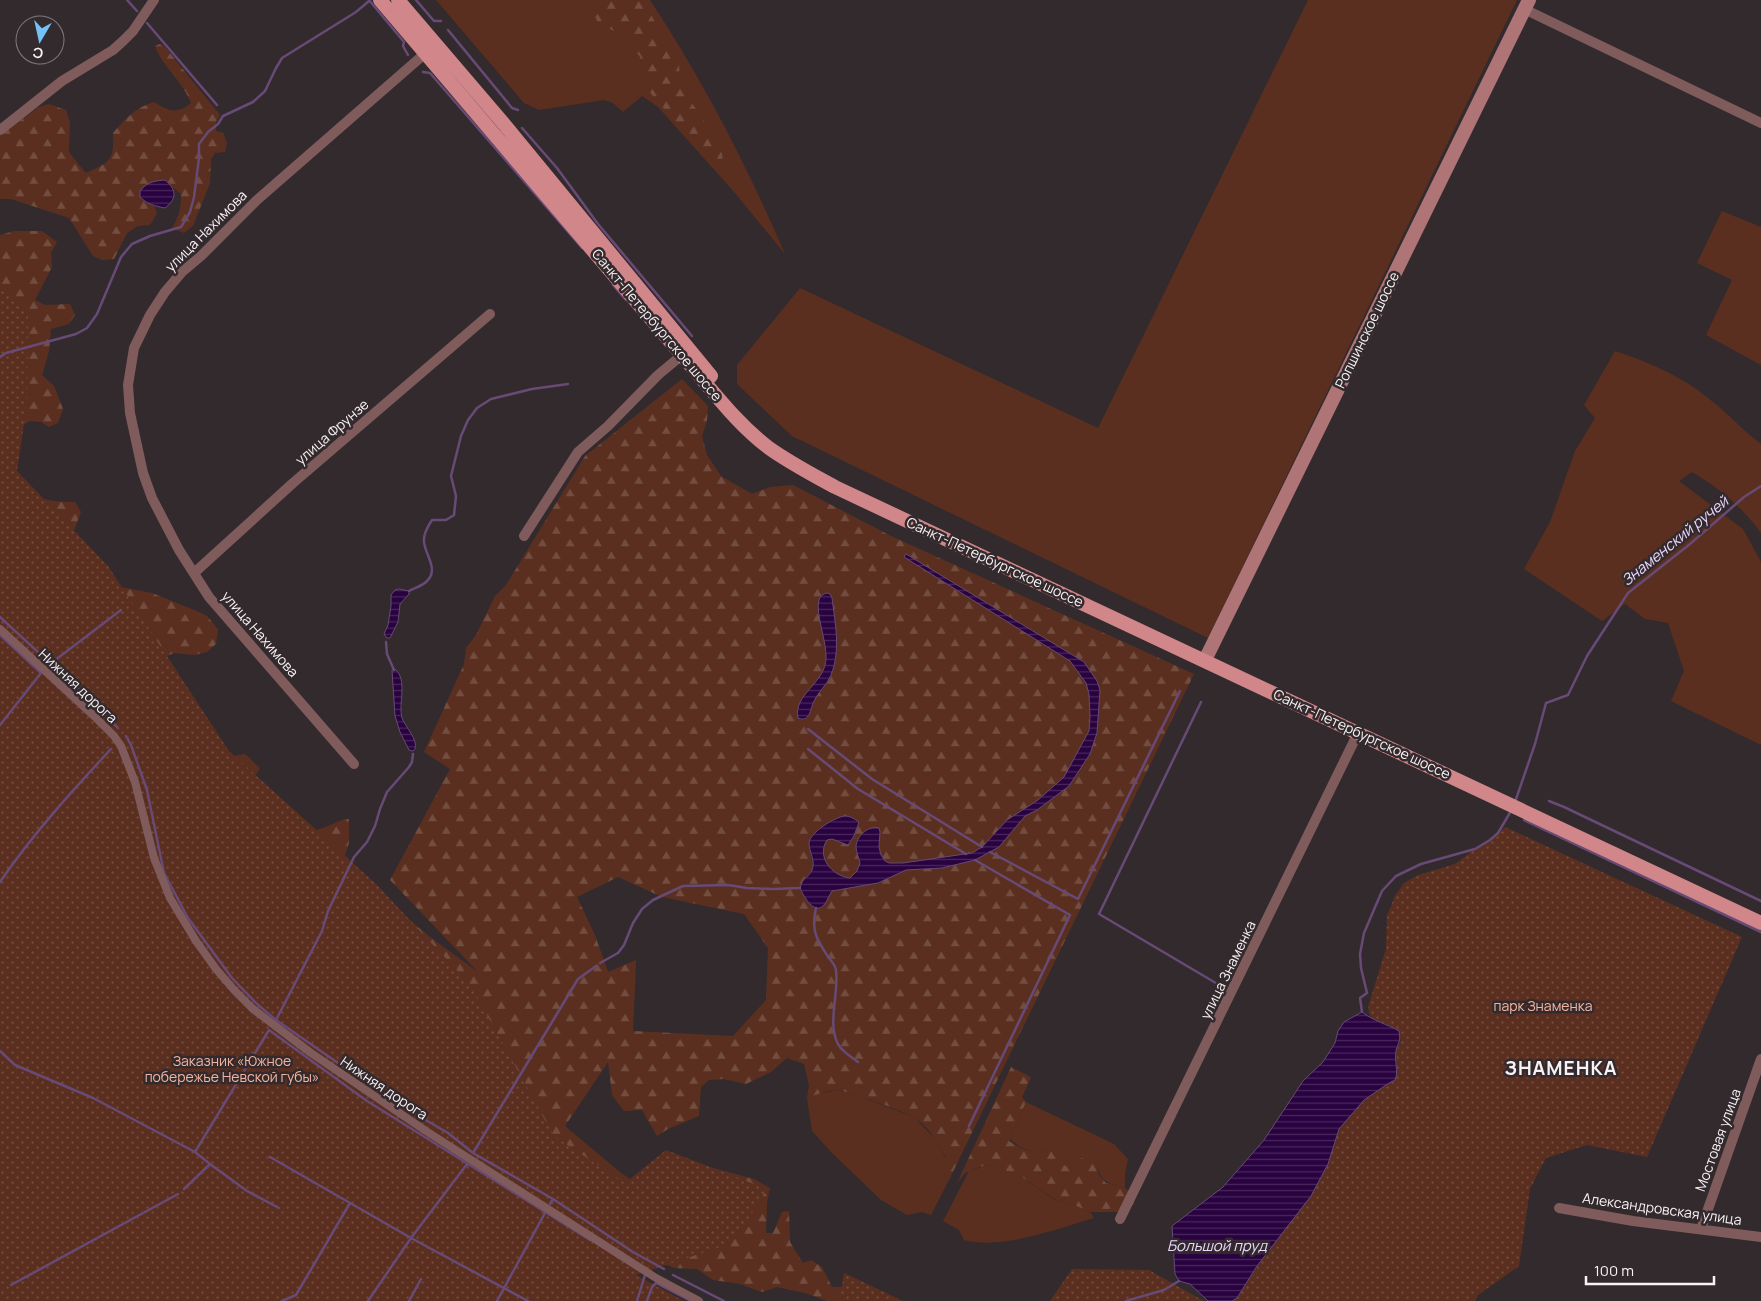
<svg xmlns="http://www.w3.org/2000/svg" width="1761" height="1301" viewBox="0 0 1761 1301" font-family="Manrope,sans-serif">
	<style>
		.green { fill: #5b2f1f }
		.forest { fill: url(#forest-firs); fill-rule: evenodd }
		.park { fill: url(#park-dots) }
		.water { fill: url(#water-rules); stroke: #674a76 }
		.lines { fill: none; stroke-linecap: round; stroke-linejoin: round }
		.stream { stroke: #674a76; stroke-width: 2.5 }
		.pedestrian { stroke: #805b5c; stroke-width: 8 }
		.minor { stroke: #805b5c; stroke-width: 10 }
		.secondary { stroke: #ae7476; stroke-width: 14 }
		.primary { stroke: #d1868a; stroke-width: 14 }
		.labels { text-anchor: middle; stroke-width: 5; stroke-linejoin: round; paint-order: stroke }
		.street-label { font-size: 14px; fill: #f8f2f4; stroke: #332a2d }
		.park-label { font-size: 14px; fill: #f6b49e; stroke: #332a2d }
		.water-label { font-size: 15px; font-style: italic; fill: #ecd8fe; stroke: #332a2d }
		.district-label { font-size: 19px; font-weight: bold; letter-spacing: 1px; fill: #f8f2f4; stroke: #332a2d }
	</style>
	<defs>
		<pattern id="forest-firs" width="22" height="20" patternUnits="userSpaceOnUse" patternTransform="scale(1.25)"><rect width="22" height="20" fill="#5b2f1f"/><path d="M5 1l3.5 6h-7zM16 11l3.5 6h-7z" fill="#734e40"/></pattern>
		<pattern id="park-dots" width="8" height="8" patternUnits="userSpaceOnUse" patternTransform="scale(1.25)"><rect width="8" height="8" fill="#5b2f1f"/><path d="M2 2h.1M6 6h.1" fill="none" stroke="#734e40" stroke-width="1.8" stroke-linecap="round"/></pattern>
		<pattern id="water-rules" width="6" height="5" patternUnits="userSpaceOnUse" patternTransform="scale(1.25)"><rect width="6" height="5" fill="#290240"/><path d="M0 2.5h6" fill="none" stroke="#49275c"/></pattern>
	</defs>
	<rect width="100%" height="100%" fill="#332a2d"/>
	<path class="green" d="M436,0H650C703,80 747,166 785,254L735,193L658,107L642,96L623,112L613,103L604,100L539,110L524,103Z
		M1308,0H1517L1208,638L792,436L737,384V365L800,288L1098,428Z
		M1722,211L1761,227V365L1706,335L1732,280L1697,263Z
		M1615,351C1648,362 1680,375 1708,398C1727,412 1742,430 1761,444V533C1741,506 1722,490 1692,472L1679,481L1743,529L1761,562V745L1671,701L1684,671L1668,623L1645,619L1625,604L1602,621L1524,569L1550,522L1575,451L1595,418L1584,405Z
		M837,1090L859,1096L914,1117L936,1140L946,1158L942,1176L949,1180L931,1215L922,1212L907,1215L881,1200L831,1152L812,1131L807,1098L822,1093Z
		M1026,1102L1114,1144L1128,1159L1125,1173V1188C1107,1183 1102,1183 1096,1164L1072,1163L1066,1166L1061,1164L1050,1150C1030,1152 1025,1152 1010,1139Z
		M988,1165L1017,1174L1053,1199L1079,1207L1090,1212L1094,1218C1056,1229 1003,1250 964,1240L959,1230L943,1221L969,1171Z"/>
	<path class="forest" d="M596,0H640L644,3L679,63L680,86L712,132L722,154L725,179L647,89L640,57L623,35L599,24L590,8Z
		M160,44L165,47L220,115L216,122V131L223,133L227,143L225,152L215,153L211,159L210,183L193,226L184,233L172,228C179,217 181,208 181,194L164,180L145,202L154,206L157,213L150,225L138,226L127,233L114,259L102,260L93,256L69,218L11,199H0V135L39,107L49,104L66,110L70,123L69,152L79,165L86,173C111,162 114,160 113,133C125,119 136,107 154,102C168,111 177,115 191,103C183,81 163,68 155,46Z
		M14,231H42L57,242L51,253L52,267L35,300L45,305L70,304L75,315L69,324L51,329L49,351L42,375L54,386L63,409L58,423L49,427L41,422L29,421L10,436L0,441V235Z
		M682,379L708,406L707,421L702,436L707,455L721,476L752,494L770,487L793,485L891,536L1194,674L949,1180L942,1176L941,1171L946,1157C938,1143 929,1127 915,1118C907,1112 847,1091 837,1090C827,1090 816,1095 807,1098L809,1085L804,1064L787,1058L771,1072L746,1084L723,1079L709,1080L701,1087L699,1116L668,1129L657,1136L642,1110L624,1111L612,1095L608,1062L565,1126L621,1173L635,1182C647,1168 654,1160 672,1157L754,1179L770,1188L767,1202L766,1233H773L782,1212L789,1211L790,1242L803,1263L811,1260L822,1267L832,1287L863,1286L868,1293L878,1291L890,1298L889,1301H827L805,1293L777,1287L762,1292L740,1284L713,1280L697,1269L674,1268L639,1252L555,1202L516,1174L507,1157L502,1143L503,1128L511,1110L510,1102L496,1111L484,1130L478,1136L465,1141L417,1111L414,1099L401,1074L412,1070L428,1078L436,1086L457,1092L467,1086V1076L444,1059L424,1022L410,1012L400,1015L386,1055L378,1071L367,1074L275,1016L250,995L233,974L232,961L235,952L232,941L226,931L231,923C228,905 221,894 202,891L189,905L182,903L166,871L152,802L134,744L132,732C149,722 160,708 170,691H183L227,757L245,754L260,768C245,791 245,795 253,820C295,838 302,838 344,819H349V843L334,889L338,904L350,908L370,901L384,898L430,937L478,972L390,880L450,769L424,752L464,664L466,648L476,635L495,596L506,585L585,456ZM906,554L1084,662L1097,681L1100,690L1097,733L1090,754L1069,786L1037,810L1025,816L999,847L975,860L942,868L906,870L878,883L832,891C829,895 827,902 824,905C814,916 803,895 800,888C803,878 807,877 813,869C813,860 806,845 811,837C815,830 836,817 844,816C850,816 854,819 859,822L854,836L848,845L832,839L827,840C816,858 832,876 850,878L857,871L860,863C859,858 856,852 856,847C856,836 869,825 879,828L880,832L879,847L881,855L885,861L889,863H902L972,853L982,847L1007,820L1038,800L1064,777L1089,731L1090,717L1089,694L1086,683L1070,661L905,557ZM827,593L830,594L832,598C835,623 841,650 831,675C827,685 818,692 814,701C810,709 810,723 798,719C793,694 826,683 826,658C827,642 815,613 819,600C820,596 823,594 827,593ZM618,877L662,897L744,914L768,948L766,1000L733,1036L633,1031L636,960L608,972L595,935L577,897Z
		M0,453C9,460 12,469 18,479C31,500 52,502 75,502L81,512L69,544L79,564L105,584L152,593L199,612L207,616L218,629L216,644L207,652L194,655L174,653L160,659L151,666L144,691L133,712L122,726L105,719L80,686L70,668L54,649L27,628L0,603Z
		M1011,1067L1031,1077L1022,1097L1026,1102L1009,1141C1026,1152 1029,1152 1050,1150L1061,1163L1066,1166L1082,1158L1088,1157L1096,1164L1099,1175L1106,1183L1125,1188L1134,1195V1203L1127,1212H1090L1079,1207L1054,1199L1017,1174L988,1165L976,1168L965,1173L957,1183Z"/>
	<path class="park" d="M0,285L28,309L27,403L17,471L108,566L229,751L376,884L470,984L554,1136L625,1183L666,1150L767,1189L749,1218L723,1246L636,1275L684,1301H0Z
		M1505,827L1742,937L1647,1157L1587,1145L1546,1158L1530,1189L1519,1266L1478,1295L1475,1301H1232L1237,1298C1265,1253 1299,1211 1326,1166C1333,1154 1333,1138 1341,1127C1355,1109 1373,1089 1395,1080L1397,1074L1396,1052L1401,1040L1386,1024L1371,1019L1368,1007L1386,949L1387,916L1395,896L1404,883L1418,875L1455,864L1475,849L1492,840Z
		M1072,1269L1149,1270L1204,1301H1050Z
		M844,1273L903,1301H840Z"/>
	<path class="water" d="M165,180C176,189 178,198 165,208C155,206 147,204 140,197V191C147,182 154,181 165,180Z
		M906,554L1084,662L1097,681L1100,690L1097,733L1090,754L1069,786L1037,810L1025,816L999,847L975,860L942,868L906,870L878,883L832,891C829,895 827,902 824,905C814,916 803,895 800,888C803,876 809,878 812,870C816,861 809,852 809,843C810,832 835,817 845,816C851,816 854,819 859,822L854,836L848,845L832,839L827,840C816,857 832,876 850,878L857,871L860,863C859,858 856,852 856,847C856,836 869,825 879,828L880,832L879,847L881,855L885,861L889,863H903L972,853L982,847L1007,820L1038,800L1064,777L1089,731L1090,717L1089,694L1086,683L1070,661L904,557Z
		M399,589L409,591V594L400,604L398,622L390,638H387L384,634L388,625L391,606V595L395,590Z
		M827,593L830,594L832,598C835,623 841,650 831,675C827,685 818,692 814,701C810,709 810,723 798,718C793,694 826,683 826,658C827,642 815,613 819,600C820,596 823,594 827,593Z
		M395,669C408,680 398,703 402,718C406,728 418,739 415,749L413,751L409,750L400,732L395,716L392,670Z
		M1362,1012C1373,1021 1387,1024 1399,1031C1401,1042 1398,1042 1396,1051C1394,1061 1399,1071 1395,1080L1389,1083L1364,1100L1339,1129L1328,1164L1311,1196L1257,1266L1237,1298L1232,1301H1208L1190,1284L1179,1281L1175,1274L1172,1226L1223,1187L1264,1140L1303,1081L1323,1062L1335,1043L1338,1031L1344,1022Z"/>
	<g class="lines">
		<path class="stream" d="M127,0L137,11
			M369,0L404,42L403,46L408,55
			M416,0L434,21H441
			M147,23L217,105
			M448,30L512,108L518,110
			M423,72L430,73L582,248
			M522,128L557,168L598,224L692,336
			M613,285L626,300
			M0,357L6,353L76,334L87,328L97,314L121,257L132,244L150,236L181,227L190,212L194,197L199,158V144L208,132L218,124L223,116L253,102L265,91L276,68L282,58L356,12L369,1
			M409,591C414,588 422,586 426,582C440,570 425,555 424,542C423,534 428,526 432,520H446L454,515L456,496L451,476L461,436L468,420L477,408L491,399L532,389L568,384
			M0,617C39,654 81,689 118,728
			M0,635L41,673L0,725
			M386,642L387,654L394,670
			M50,664L121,610
			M1201,702L1099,914L1226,989
			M808,729L872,779L982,847
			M126,736L131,745L147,790L164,873L188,918L232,978L257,1004L276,1020L390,1099L448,1133L473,1153L553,1199L633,1252L664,1269
			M808,749L858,789L966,854
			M1549,801L1564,807L1761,901
			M1515,802L1535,744L1546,703L1568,695L1587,656L1628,593L1690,544L1744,497L1761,486
			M1524,820L1761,932
			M990,852L1078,899L1180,691
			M0,882C32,835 72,791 111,749
			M816,908C811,930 816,939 829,958C832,962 836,966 836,971C839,993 827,1024 838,1044C842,1052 852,1057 858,1062
			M600,963L618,953L624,945L633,923L642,909L653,900L683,886L728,885L747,888L773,889L800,888
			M1362,1012L1360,998L1367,993L1361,968L1360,954L1364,933L1382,891L1396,876L1421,864L1475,849L1490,840L1498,833L1511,811
			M276,1020L322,931L328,911L354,857L367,842L375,826L380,809L387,792L409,767L412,762L413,754
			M0,1051L15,1065L93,1098L195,1152
			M969,1126L1070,915L975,860
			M473,1153L578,979L596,966
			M270,1157L411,1238L528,1301
			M210,1164L247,1191L279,1208
			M184,1189L210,1164L195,1152L269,1030L367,1101L590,1240
			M550,1204L553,1199
			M673,1275L724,1301
			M11,1285L178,1194
			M282,1301L296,1295L350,1203
			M368,1301L411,1238L467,1164
			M409,1301L421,1279
			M497,1301L545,1213
			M637,1301L645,1275
			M647,1301L652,1287L656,1283L691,1301
			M1126,1301L1164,1290L1179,1281"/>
		<path class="pedestrian" d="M0,629L94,716L114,736L121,746L135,782L154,858L170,898L196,941L216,969L235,991L253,1009L311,1053L426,1131L656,1278L699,1301"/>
		<path class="minor" d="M1524,9L1761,123
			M0,130L62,81L113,50L123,41L133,31L154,0
			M524,536L578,452L608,426L658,375L682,355
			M194,573L293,483L490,314
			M354,764L209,597L179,550L152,498L143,473L130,413L128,385L134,348L150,315L165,292L182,272L201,256L257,200L429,50
			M1559,1208L1633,1221L1761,1237
			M1120,1219L1358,733
			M1701,1229L1761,1059"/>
		<path class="secondary" d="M1205,660L1529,0"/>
		<path class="primary" d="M380,0L697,373C719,399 741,427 769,448C790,463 813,475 835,487L1761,923
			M398,0L504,124L711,376"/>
	</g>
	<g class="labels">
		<g class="street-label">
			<text transform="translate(206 231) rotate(-45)" y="5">улица Нахимова</text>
			<text transform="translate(657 325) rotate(50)" y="5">Санкт-Петербургское шоссе</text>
			<text transform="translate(1367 330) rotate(-64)" y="5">Ропшинское шоссе</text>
			<text transform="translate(332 432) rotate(-41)" y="5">улица Фрунзе</text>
			<text transform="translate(995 562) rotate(25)" y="5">Санкт-Петербургское шоссе</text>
			<text transform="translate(260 634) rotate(49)" y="5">улица Нахимова</text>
			<text transform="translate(78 686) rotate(43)" y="5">Нижняя дорога</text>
			<text transform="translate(1362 734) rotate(25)" y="5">Санкт-Петербургское шоссе</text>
			<text transform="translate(1228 970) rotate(-64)" y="5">улица Знаменка</text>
			<text transform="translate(384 1088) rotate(34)" y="5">Нижняя дорога</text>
			<text transform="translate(1718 1140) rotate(-70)" y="5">Мостовая улица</text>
			<text transform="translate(1662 1209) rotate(8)" y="5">Александровская улица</text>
		</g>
		<g class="park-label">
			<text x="1543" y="1011">парк Знаменка</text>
			<text x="232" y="1066">Заказник «Южное<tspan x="232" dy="16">побережье Невской губы»</tspan></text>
		</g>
		<g class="water-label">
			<text transform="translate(1675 541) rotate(-39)" y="5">Знаменский ручей</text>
			<text x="1217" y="1251">Большой пруд</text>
		</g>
		<g class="district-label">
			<text x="1561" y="1075">ЗНАМЕНКА</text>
		</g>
	</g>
	<g transform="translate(40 40) rotate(189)"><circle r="24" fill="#332a2d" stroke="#827a7d"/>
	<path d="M0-4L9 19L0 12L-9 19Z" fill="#73c1f5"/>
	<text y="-8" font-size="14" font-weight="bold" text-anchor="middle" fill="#f8f2f4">С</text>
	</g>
	<path d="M1586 1276v8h128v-8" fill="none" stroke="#f8f2f4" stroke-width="2.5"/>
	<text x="1594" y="1276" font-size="15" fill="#f8f2f4" stroke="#332a2d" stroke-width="4" paint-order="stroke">100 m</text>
</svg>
